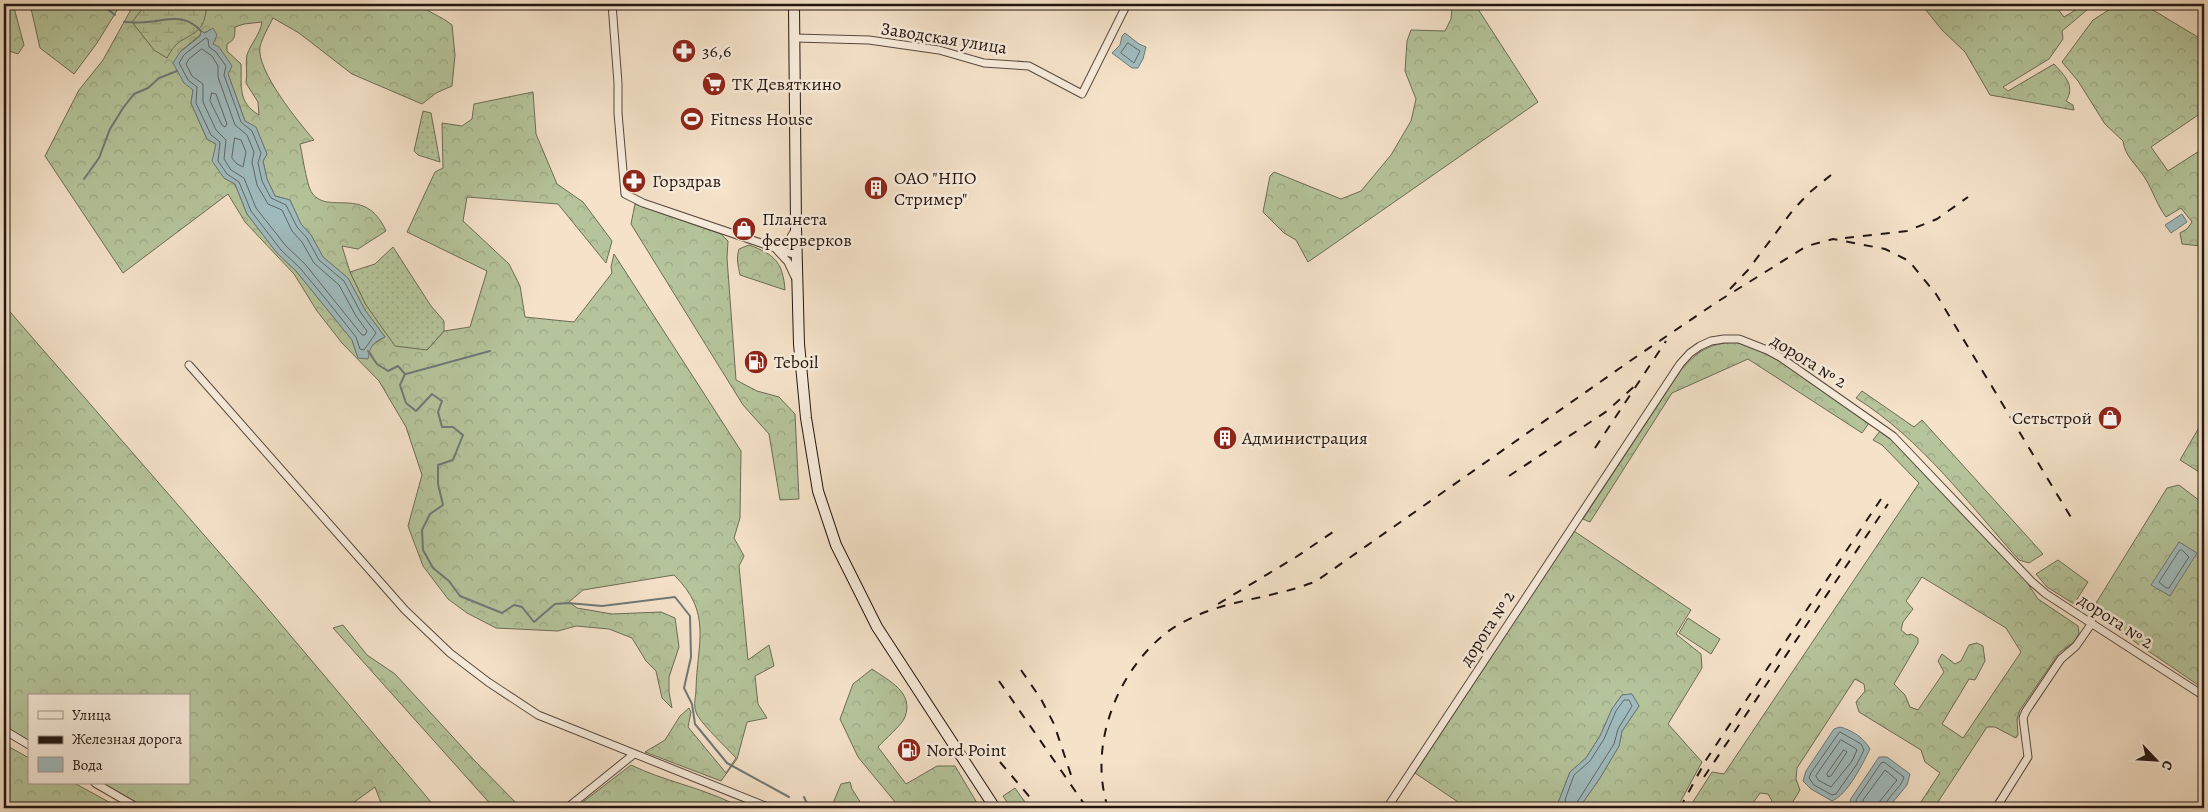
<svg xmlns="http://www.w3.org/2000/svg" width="2208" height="812" viewBox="0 0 2208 812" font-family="Alegreya,serif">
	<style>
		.forest { fill: url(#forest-crowns); stroke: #6c6c56; fill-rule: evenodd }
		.wetland { fill: url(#wetland-marsh); stroke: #6c6c56 }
		.park { fill: #b5c49b; stroke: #6c6c56 }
		.garden { fill: url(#garden-dots); stroke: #6c6c56 }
		.water { fill: #a0bcbf; stroke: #6e7979 }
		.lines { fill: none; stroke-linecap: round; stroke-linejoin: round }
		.shore { stroke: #616868; stroke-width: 1 }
		.stream { stroke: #6e7979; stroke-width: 2 }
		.street-casing { stroke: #57483f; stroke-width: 9 }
		.secondary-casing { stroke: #221511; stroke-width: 12 }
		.street { stroke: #f8ecdc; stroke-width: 7 }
		.secondary { stroke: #f8ecdc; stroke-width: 10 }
		.rail { stroke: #221511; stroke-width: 2; stroke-dasharray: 9 9; stroke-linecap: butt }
		.labels { text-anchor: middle; stroke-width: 5; stroke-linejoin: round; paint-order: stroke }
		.street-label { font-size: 18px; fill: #221511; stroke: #f8ecdc }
		.poi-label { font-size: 18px; fill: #221511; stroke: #f8ecdc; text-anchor: start }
	</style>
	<defs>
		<pattern id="forest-crowns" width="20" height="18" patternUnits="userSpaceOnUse" patternTransform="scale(1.25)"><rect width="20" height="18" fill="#b5c49b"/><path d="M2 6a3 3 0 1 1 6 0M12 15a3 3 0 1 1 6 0" fill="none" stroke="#9ba884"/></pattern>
		<pattern id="wetland-marsh" width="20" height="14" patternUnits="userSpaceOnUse" patternTransform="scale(1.25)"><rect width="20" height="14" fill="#b5c49b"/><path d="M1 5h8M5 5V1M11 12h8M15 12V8" fill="none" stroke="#9ba884"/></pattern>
		<pattern id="garden-dots" width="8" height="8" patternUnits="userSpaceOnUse" patternTransform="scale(1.25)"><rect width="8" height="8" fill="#b5c49b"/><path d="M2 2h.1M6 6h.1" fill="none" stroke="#9ba884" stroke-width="1.8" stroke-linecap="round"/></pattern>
	</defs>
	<rect width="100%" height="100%" fill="#f5e2c9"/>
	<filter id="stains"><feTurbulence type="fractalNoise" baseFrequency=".004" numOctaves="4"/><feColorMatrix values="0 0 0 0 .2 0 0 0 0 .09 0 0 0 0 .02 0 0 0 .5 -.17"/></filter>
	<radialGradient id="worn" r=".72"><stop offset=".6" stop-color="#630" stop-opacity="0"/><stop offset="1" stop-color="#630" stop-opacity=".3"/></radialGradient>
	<path class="forest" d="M4,4H13L24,45L18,54L4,49Z
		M30,4H121L97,43L74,74L40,48Z
		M134,4H419C429,13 441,16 452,25L455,55L452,86L436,93L422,104L352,74L299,33L273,18C269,26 262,38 260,47C256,70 299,123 314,140L300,144C302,153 307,187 312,193C329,216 365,184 386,231L358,249L342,246L350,272L366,305L427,350L444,331L470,327L487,271L407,232L435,172L443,168L442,123L462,126L472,119L474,104L533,92L536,134L557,184L583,202L612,241L606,263L558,204L467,197L463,221L509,264L520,286L525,317L574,322L612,273L611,267L614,254L741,451L740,518L734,538L744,556L739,566L748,660L769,645L774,666L755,676L758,704L767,718L747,722L737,759L721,781L645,752L665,740L680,716L689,708L691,712L688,727L726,773L736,758C728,749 698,721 696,712C693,704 696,697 696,689C697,643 713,613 674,575L583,590L569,602L577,608L612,614L661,612L675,618L679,647L669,677V692L672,708L662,698L656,671L646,661L632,638L609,629L576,626L558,631L496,628L467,613L448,599L423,566L408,526L422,475L406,427L379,381L342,343L317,311L294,274L245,222L228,194L123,273L45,156L79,90L103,60ZM262,22C260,35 251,43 247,55C245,63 248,74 246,83L258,102L259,115C237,102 242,86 241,64L227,51V44C235,40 235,36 235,27L244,24ZM213,29V44L228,74L245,121L256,128L267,154L263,161L267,179L275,196L290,200L301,224L311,235L323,257L348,278L365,310L385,337C373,343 369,350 358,358L352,340L296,271L277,253L247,214L235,184L224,178L216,144L207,139L191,103L193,90L180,52L201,34Z
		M1921,4H2054L2064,17L2077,9V4H2094L2062,31L2063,39L2049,59L2003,87L2008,91L2054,64C2064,75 2076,86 2066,101L2073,105L2074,110L1990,95L1965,52L1942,30Z
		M2118,4H2143L2201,39L2204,37V111L2151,147L2168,171L2204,148V244L2201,246L2182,244L2180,233L2187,229L2192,222L2181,208L2166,217C2157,205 2153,191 2145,178C2137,165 2125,157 2123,141L2105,124L2078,81L2062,62L2093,20Z
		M1458,7L1478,9L1538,102L1308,262L1296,240L1284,233L1263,212L1270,176L1274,172L1341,199L1361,191L1391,155L1411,121L1416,99L1405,71L1407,41L1411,30L1445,31L1451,19L1452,8Z
		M635,204L721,234L728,241L727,258L736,380L757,391L779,397L795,414L799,499L780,500L769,434L743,405L631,224Z
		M749,245C774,254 783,262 785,290L740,275C738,265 736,259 739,249Z
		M4,305L258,597L436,808H371L381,803L375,787L346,808H142L100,783H189V696H29V742L4,727Z
		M1734,342C1781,353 1829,396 1869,423L1862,433L1748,359L1672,393L1590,522L1583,519L1681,370C1698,351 1708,344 1734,342Z
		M1862,391L1914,427L1922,420L2043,554L2029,563L2019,560C1968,503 1921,439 1856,398Z
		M2204,419V475L2180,460Z
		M1880,431L1894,440L2024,578L2038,599L2078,626L2079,633L2074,642L2059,653L2020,710L2017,719L2018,735L2016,738L1995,727H1987L1934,808H1917L1940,773L1925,762L1921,750L1859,712L1856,702L1865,691L1864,684L1855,679L1797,768L1796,779L1800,790L1789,808H1768L1772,801L1768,794L1760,793L1753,803L1739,808H1689L1712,772L1724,774L1919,483L1882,445L1873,440ZM1922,577L2006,628L2021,652L1963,738L1942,724L1969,679L1975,680L1985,661L1983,646L1977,643L1969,645L1961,661L1955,664L1942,654L1938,661L1944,672L1918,710L1910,707L1905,695L1894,684L1918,643V638L1911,634L1907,635L1901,630L1903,622L1913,609L1906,601Z
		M2179,485L2204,504V689L2094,614L2093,608L2167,488Z
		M1574,531L1691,610L1676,634L1701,654L1702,668L1668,724L1702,762L1677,808H1579L1600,778L1619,746L1622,731L1639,706L1632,694L1622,695L1612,709L1600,736L1586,758L1570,772L1558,803L1566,808H1467L1415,773Z
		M2058,560L2088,582L2074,604L2047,587L2036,574Z
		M343,625L367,655L395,674L474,760L521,808H494L333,628Z
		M872,669C889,681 914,692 905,717C902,725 884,740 878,747L906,784L937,766H955L980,808H900L858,757L840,719L853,684Z
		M4,744L29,758V783H74L120,808H4Z
		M631,765C664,781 699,787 732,803L730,808H575Z
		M850,782L852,789L864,808H831L841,784Z
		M1015,788L1027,805L1022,808H1011L1003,796Z"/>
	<path class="wetland" d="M146,4H207C206,12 205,24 198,30C184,42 178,37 167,58L154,50L132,22Z"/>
	<path class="park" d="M1688,618L1720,639L1711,654L1679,633Z"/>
	<path class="garden" d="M423,111L431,113L440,162L418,155L414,151Z
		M393,247L431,306L444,321V331L427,350L395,346L366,305L350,272L375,264Z"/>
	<path class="water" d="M213,28L217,35L213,44L219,47L232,66L228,74L245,121L256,127L267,154L263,161L267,179L275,196L290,200L301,224L311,235L323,257L348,278L365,310L385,337C373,342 370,346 368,359L358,358L352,340L296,271L277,253L247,214L235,184L224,178L212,161L216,144L207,139L191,103L193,90L184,83L173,63L180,52L200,36L201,31L205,33Z
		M1125,33L1139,44L1146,47L1143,59L1138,68H1132L1112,53L1120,45L1122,36Z
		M2182,214L2187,222L2171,233L2165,225Z
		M2179,542L2197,553L2170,596L2151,585Z
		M1632,694L1639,706L1622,731L1619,746L1600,778L1579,808H1566L1558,803L1570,772L1586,758L1600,736L1612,709L1622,695Z
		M1840,727C1852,730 1864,738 1870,749C1862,765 1848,794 1832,801L1811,789L1803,781L1806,771L1834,729Z
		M1879,757H1887L1910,774L1907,785L1888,808H1853L1850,800Z"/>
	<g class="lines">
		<path class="shore" d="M206,38L208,39L209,47L216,52L226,66L224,75L241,122L252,131L261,153L258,163L262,181L271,198L286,205L297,227L307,238L319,260L344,281L361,313L376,333L364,350L360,349L356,337L329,303L300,268L281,250L251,211L239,182L227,174L218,161L220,142L211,135L196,103L197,87L188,80L179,63L184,55Z
			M1128,43L1140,51L1134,63L1121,53Z
			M202,49L212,56L218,66V77L235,125L247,135L254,152L252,162L257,185L268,204L282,210L292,231L302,242L314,263L339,285L356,316L367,331L365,335H362L305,264L286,246L256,208L244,178L231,170L224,159L226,140L216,130L203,102V84L192,76L186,64L189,59Z
			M212,93L216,94L227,124L225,127L222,125L210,101Z
			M235,138L241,140L246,152L243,167L237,164L232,158Z
			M2182,550L2189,557L2169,588H2166L2159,582L2179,551Z
			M1840,732L1861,744L1864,750L1857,764L1836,794L1832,795L1814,785L1809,778L1811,773Z
			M1841,740L1855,748L1857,750L1852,761L1831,787L1818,780L1816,776Z
			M1844,750L1847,752L1831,776L1828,777L1827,774Z
			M1568,808L1565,800L1574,775L1590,761L1604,739L1616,711L1624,700H1629L1632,706L1618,729L1614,744L1576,804L1575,808
			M1858,808L1856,800L1881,763L1884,762L1904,777C1901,789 1886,796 1885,808
			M1864,808L1863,800L1885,770L1897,780L1880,801L1879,808"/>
		<path class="stream" d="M101,4L115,15
			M124,22C132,22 140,23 148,22C169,20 185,13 201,31
			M84,179L99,158L110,129L123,108L134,94L148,88L159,78L177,71
			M368,351L377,364L388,371L398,366L405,374L400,385L406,403L416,411L432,394L442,401L438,412L442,427H453L463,435L453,460L438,465V484L443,505L430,514L422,530L423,550L433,568L449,581L460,596L502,613L514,605L522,607L534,622L555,604L568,603L602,606L675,597L690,616L691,657L684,688L692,704L695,724L727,763L789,797
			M406,374L490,351
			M804,797L809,808"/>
		<g class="street-casing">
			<path id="street" d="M612,4L618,83V113L625,194L643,203L796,255
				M795,38L869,40L939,50L984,63L1029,66L1082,94L1127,4
				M777,248L788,242L795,230
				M776,249L788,262L795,277
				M189,365L405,610L450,653L488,682L538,715L770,808
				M4,730L29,745
				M95,783L138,808
				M567,808L634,754
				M1387,808L1680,364L1690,353L1700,346L1711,341L1724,339H1739L1767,350L1780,357L1893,436L2032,582L2046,594L2204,696
				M1996,808L2028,757L2023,718L2026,711L2061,659L2076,646L2092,623"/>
		</g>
		<g class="secondary-casing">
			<path id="secondary" d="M794,4L796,228L799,344L806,418L818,491L836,545L877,627L995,808"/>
		</g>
		<use href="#street" class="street"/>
		<use href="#secondary" class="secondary"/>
		<path class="rail" d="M1845,238L1907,231L1937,219L1968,197
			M1730,289L1748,270L1793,210L1809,193L1837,170
			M1595,448L1666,341
			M1509,476L1607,411L1638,383
			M1218,604L1296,557L1333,532
			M1021,670L1041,699L1054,724L1071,775
			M999,681L1087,808
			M1000,762L1039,808
			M1704,777L1888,504
			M1108,808C1088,747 1116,673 1165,634C1174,626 1187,620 1198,615C1226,603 1256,599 1286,591C1296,589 1305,585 1315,582L1630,361L1717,302L1807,246L1833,239L1885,249L1909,261L1936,294L2075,524
			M1680,808L1706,760L1881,499"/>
	</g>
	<defs>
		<g id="pharmacy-disc" transform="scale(1.25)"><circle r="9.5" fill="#8f2418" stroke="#f8ecdc"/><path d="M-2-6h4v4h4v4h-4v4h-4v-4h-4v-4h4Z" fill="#fff"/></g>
		<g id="supermarket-disc" transform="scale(1.25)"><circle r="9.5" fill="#8f2418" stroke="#f8ecdc"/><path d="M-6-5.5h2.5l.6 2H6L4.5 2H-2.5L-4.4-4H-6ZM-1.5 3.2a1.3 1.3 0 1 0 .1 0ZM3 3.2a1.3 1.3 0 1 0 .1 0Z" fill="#fff"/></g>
		<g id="stadium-disc" transform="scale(1.25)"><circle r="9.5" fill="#8f2418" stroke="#f8ecdc"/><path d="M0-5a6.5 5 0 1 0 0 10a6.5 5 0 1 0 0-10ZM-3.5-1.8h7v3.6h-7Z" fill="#fff"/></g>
		<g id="building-disc" transform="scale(1.25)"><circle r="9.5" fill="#8f2418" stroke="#f8ecdc"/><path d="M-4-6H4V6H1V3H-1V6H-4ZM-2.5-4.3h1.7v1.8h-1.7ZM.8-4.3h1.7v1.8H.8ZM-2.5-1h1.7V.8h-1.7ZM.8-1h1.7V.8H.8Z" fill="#fff"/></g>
		<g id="shop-disc" transform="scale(1.25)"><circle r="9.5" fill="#8f2418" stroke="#f8ecdc"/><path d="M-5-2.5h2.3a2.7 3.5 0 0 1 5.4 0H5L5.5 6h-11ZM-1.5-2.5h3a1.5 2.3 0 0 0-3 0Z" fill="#fff"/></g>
		<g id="fuel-disc" transform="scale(1.25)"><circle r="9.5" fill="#8f2418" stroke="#f8ecdc"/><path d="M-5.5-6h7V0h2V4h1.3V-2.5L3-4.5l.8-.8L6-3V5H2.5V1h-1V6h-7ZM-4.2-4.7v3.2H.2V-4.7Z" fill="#fff"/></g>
	</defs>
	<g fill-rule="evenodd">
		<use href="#pharmacy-disc" x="684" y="51"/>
		<use href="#supermarket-disc" x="714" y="84"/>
		<use href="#stadium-disc" x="692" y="119"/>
		<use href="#pharmacy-disc" x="634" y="181"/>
		<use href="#building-disc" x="876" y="188"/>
		<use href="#shop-disc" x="744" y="229"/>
		<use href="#fuel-disc" x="756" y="362"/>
		<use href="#shop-disc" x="2110" y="418"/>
		<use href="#building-disc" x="1225" y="438"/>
		<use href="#fuel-disc" x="909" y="750"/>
	</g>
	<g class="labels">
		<g class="street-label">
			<text transform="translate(944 38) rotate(9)" y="6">Заводская улица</text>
			<text transform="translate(1809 361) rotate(32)" y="6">дорога № 2</text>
			<text transform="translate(2116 621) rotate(33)" y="6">дорога № 2</text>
			<text transform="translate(1487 628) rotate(-57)" y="6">дорога № 2</text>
		</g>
		<g class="poi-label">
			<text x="702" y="57">36,6</text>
			<text x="732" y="90">ТК Девяткино</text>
			<text x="710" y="125">Fitness House</text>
			<text x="894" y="184">ОАО "НПО<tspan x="894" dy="21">Стример"</tspan></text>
			<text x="652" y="187">Горздрав</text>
			<text x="762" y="225">Планета<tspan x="762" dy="21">феерверков</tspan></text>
			<text x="774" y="368">Teboil</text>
			<text x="2092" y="424" text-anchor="end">Сетьстрой</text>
			<text x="1242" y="444">Администрация</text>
			<text x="926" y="756">Nord Point</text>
		</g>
	</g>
	<rect width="2208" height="812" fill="none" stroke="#f5e2c9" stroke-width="20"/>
	<rect x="5" y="5" width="2198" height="802" fill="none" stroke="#221511" stroke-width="2.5"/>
	<rect x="10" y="10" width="2188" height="792" fill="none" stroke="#221511"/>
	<rect x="28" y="694" width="162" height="90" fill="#f8ecdc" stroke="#a2968b"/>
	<rect x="38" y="711" width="25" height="8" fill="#f8ecdc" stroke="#a2968b"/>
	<text x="72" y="720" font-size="15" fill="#221511">Улица</text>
	<rect x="38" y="736" width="25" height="8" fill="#221511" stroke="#a2968b"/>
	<text x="72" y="744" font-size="15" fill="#221511">Железная дорога</text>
	<rect x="38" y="757" width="25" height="15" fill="#a0bcbf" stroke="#a2968b"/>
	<text x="72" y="770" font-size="15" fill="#221511">Вода</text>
	<g transform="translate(2156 760) rotate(115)" stroke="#f8ecdc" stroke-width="4" paint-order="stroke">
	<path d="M0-4L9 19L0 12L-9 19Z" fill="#221511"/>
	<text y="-8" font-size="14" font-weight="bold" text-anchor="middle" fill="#221511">С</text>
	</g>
	<rect width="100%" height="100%" filter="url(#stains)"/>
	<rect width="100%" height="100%" fill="url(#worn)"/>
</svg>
